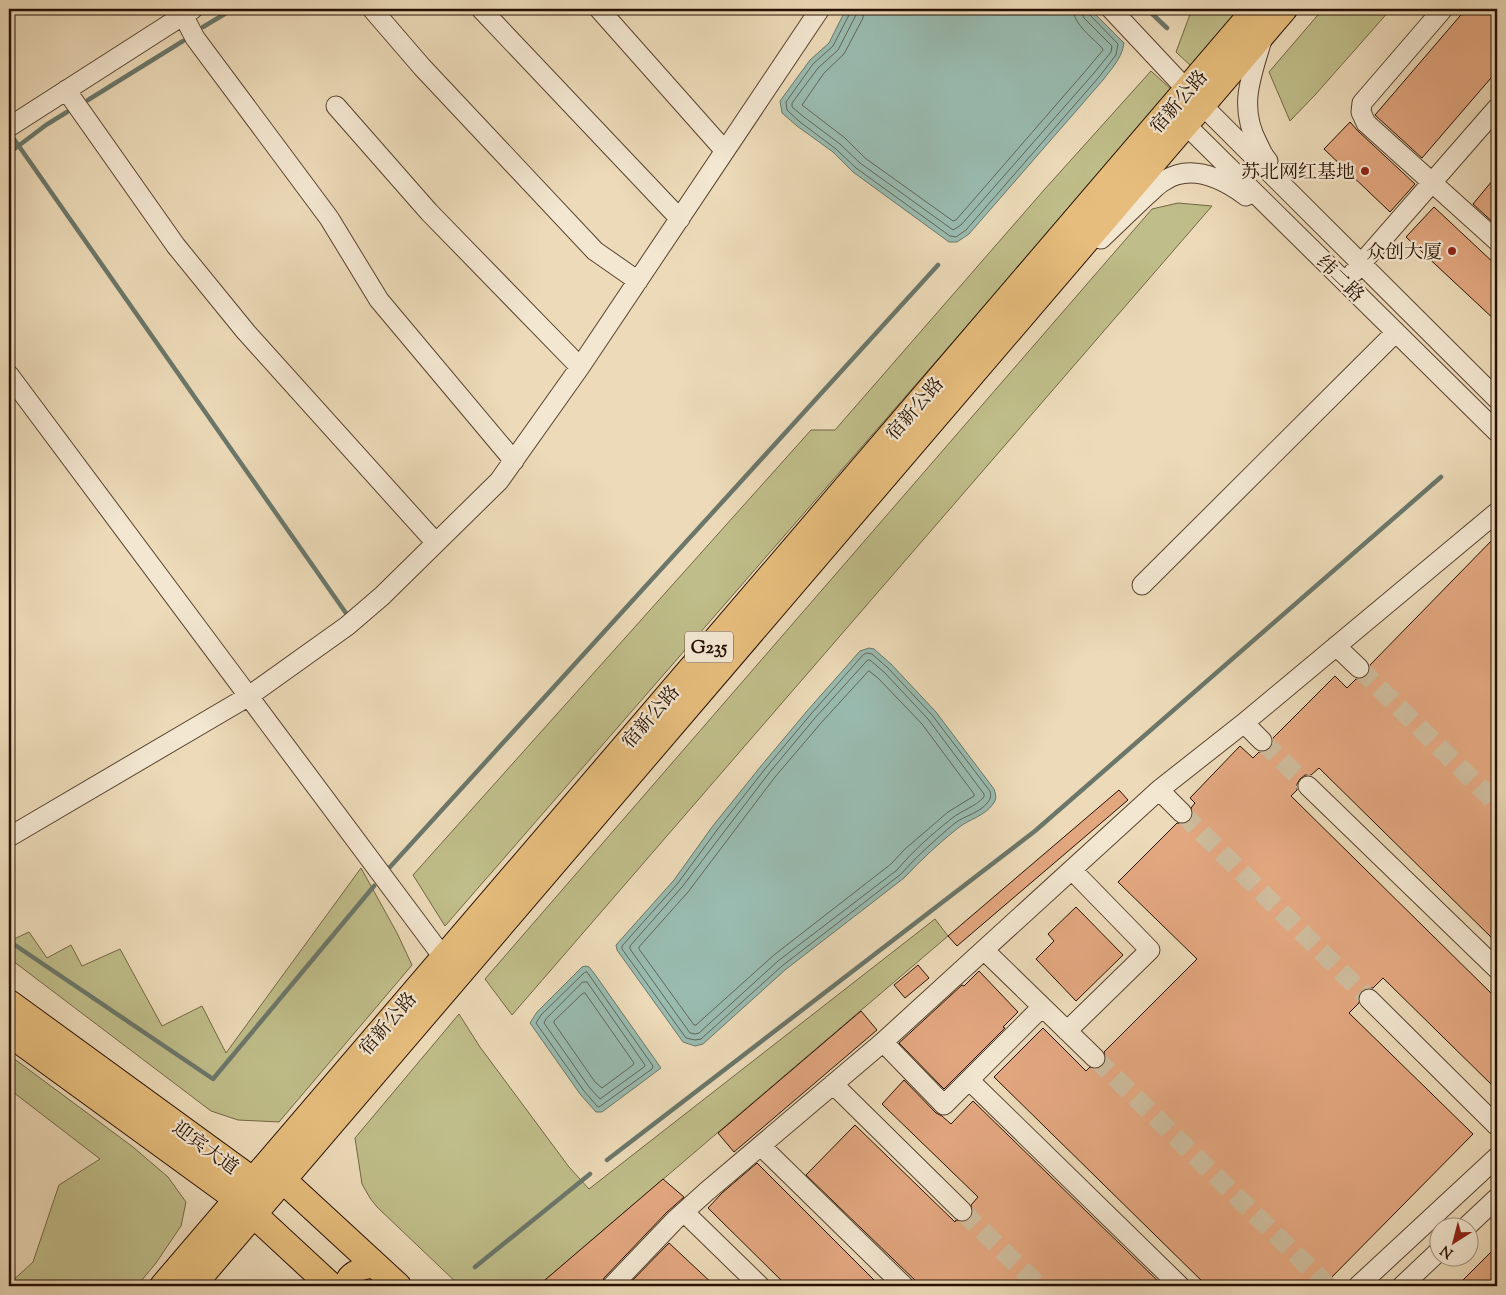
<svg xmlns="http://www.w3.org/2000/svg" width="1506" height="1295" viewBox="0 0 1506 1295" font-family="'Sorts Mill Goudy','Noto Serif SC',serif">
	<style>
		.green { fill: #bfbd89; stroke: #736645 }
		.water { fill: #99bbb0; stroke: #6b776a }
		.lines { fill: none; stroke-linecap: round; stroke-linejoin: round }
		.shore { stroke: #606658; stroke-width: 1 }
		.stream { stroke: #6b776a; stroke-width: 4.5 }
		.building { fill: #e3a780; stroke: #271001 }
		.minor-tunnel { stroke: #cebc9d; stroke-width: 19; stroke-dasharray: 19 9; stroke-linecap: butt }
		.minor-casing { stroke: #58422f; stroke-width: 21 }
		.major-casing { stroke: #271001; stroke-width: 24 }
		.highway-casing { stroke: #271001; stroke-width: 28 }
		.minor { stroke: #f3e7d1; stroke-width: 19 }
		.major { stroke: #e6bd7c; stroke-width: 22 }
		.highway { stroke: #e6bd7c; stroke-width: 26 }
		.poi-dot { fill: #8f2418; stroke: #f3e7d1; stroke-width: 2 }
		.labels { text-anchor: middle; stroke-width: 4.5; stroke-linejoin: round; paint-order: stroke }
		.shield { fill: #f3e7d1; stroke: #64503f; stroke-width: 1 }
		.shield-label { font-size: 18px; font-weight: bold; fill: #271001 }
		.street-label { font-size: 19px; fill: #271001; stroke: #f3e7d1 }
		.poi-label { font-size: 19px; fill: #271001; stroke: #f3e7d1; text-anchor: end }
	</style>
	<rect width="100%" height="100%" fill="#ecdab8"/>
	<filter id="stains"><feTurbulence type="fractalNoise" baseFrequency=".004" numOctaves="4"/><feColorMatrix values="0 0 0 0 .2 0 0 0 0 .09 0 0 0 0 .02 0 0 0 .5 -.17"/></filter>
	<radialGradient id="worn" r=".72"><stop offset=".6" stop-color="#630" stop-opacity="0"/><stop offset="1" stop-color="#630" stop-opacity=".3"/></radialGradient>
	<path class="green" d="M1192,9H1243L1192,67L1176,52Z
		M1323,9H1391L1315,95L1290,121L1269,72Z
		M1151,71L1172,90L445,926L413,875L811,430H835L1044,190Z
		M1178,203L1212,206L512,1015L485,979L1152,209Z
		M361,868L397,933L412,965L279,1122L238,1120L211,1111L9,958V930L14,939L29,932L47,958L71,945L82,966L120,949L162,1026L202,1006L226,1053Z
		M935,919L948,936L538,1286H460L377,1207L370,1198L362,1184L355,1138L459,1014L480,1047L569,1167L589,1189Z
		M9,1055L133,1147L168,1177L186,1202L181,1226L156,1263L137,1286H9V1284L33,1262L59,1185L100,1159L9,1089Z"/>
	<path class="water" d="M846,9H1090L1124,43C1122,58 1112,68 1103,80L969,234L957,242H949L853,172L833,152L797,126L782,113L780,101L810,60L829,43Z
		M869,648L874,649L891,664L936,712L994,789C996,795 997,799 993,804C985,816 969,819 958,828C939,843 921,860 904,878L785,970L703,1044L695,1046L683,1042L617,950L616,945L674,880L712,827L761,766L807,711L860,651Z
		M586,966L589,967L594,973L661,1068L602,1112H596L580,1094L530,1023L537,1012L582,967Z"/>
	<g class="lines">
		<path class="shore" d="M850,9V13L833,46L813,64L786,102L787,110L800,122L836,149L856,168L950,236L956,237L966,230L1099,77L1116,55L1118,44L1089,14L1087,9
			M857,9L856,15L838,50L818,68L792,103V107L804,117L840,144L860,163L953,230L961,225L1094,73L1111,52L1112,46L1084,18L1082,14L1081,9
			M864,9L863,18L844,54L824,73L802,105L845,138L865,158L953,221L956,220L1088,68L1103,50L1102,48C1092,37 1074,25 1073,9
			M867,653L872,654L888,668L932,715L990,791C991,796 991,798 988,802C980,813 966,815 955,823C936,839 917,856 901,874L782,966L701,1039L695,1040L686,1038L622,949V946L678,883L717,830L765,769L811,714L863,655Z
			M868,660H870L884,672L928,719L984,794V797C975,807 962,810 951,819C932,834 913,851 897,870L778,961L699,1033L695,1034L690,1033L630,949V946L682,887L769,773L815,718Z
			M869,671L878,678L922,724L974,794V796L948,812L905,849L891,864L774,955L696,1025H694L639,949V947L688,892L775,777L821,723Z
			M587,972L653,1066L652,1069L599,1107L597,1106L584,1091L536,1023L541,1015L584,973Z
			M583,982H587L645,1065L644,1067L600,1099L589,1087L544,1023L546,1019Z
			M585,993L634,1063L633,1065L602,1088L595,1082L554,1023V1021L582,994Z"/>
		<path class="stream" d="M675,9L680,12
			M1147,9L1167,28
			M203,27L233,9
			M88,100L183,41
			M9,132L348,616
			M9,153L46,125L67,112
			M390,867L938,265
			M9,941L213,1079L374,886
			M607,1160L1035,831L1441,477
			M475,1267L590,1174"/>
	</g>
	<path class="building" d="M1466,9H1497V71L1422,158L1375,115Z
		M1350,122L1358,131L1415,184L1390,212L1324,149Z
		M1497,175V226L1473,204Z
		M1434,207L1497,266V322L1406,237Z
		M1497,535V943L1319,768L1311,775H1305L1300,779L1297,784V790L1291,796L1497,999V1090L1383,978L1373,988H1367L1361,991L1358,997L1359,1003L1349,1013L1473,1134L1323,1286H1207L994,1077L1043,1028L1086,1071L1090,1067L1098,1069L1103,1065L1106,1060L1104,1052L1197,959L1118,882L1177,823L1184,824L1190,821L1193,815L1191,808L1195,803L1190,798L1240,746L1253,758L1259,752H1265L1270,749L1273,744V738L1335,676L1347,688L1356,679H1362L1367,676L1370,671V665Z
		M1119,790L1128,800L957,946L948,936Z
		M1076,907L1123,955L1076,1001L1036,959L1054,941L1048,934Z
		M918,965L929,978L905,998L894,985Z
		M979,971L1018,1012L1003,1027L1005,1028L944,1089L899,1043L962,985L964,986Z
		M861,1011L877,1030L734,1152L718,1133Z
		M904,1080L936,1113L942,1116L951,1124L973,1101L1163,1286H921L806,1175L855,1125L955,1222L956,1220L965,1222L970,1219L973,1213L971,1205L978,1197L882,1104Z
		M757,1163L880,1286H787L708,1208L722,1193Z
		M663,1179L684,1197L667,1212L604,1278L601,1286H538Z
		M669,1243L715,1286H627Z
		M1497,1246V1286H1457Z"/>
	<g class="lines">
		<path class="minor-tunnel" d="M1359,668L1497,804
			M1262,741L1308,786
			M1182,813L1369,999
			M1095,1058L1328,1286
			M962,1211L1039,1286"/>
		<g class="minor-casing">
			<path id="minor" d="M372,9L422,67L595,251L638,281
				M481,9L680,219
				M599,9L725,151
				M1111,9L1187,90L1497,399
				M1443,9L1362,103L1361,112L1366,123L1497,241
				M183,15L195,38L329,218L379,300L514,461
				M1262,40C1251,77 1238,107 1258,144C1261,150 1263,156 1268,161
				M66,90L176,246L246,332L436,543
				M336,106L429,212L580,367
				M1185,124L1497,432
				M9,127L193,9
				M1101,239C1116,225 1131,210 1146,196C1152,191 1157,185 1164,181C1191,163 1223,179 1246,196
				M1353,273L1497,108
				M9,375L443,957
				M1142,585L1396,332
				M1336,646L1359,668
				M1244,723L1262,741
				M1308,786L1497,969
				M1159,790L1182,813
				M9,837L249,696L347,626L382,596L499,481L580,367L820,9
				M984,950L1095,1058
				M1369,999L1497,1126
				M1067,1031L1150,950L1072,870
				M883,1042L944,1105L1042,1007
				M969,1080L1180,1286
				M833,1084L962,1211
				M761,1146L904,1286
				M684,1212L760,1286
				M1465,1228L1497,1198
				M612,1286L675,1220L706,1192L883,1042L1159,790L1244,723L1496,513L1497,515
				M1358,1286L1497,1157
				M1402,1286L1438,1252"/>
		</g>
		<g class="major-casing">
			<path id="major" d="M346,1286C346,1271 364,1268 376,1266"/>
		</g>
		<g class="highway-casing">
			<path id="highway" d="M9,1003L252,1180H283L398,1286
				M9,1033L237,1199L331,1286
				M163,1286L1256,9
				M192,1286L1284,9"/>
		</g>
		<use href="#minor" class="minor"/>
		<use href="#major" class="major"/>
		<use href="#highway" class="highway"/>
	</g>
	<g class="poi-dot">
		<circle cx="1365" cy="171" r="5"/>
		<circle cx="1452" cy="251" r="5"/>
	</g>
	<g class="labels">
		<rect class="shield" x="685" y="631.5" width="48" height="31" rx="4"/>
		<g class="shield-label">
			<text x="709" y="653">G235</text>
		</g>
		<g class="street-label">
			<text transform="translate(1178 101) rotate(-49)" y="7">宿新公路</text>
			<text transform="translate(1341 278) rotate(44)" y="7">纬二路</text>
			<text transform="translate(914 408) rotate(-49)" y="7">宿新公路</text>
			<text transform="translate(650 716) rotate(-49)" y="7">宿新公路</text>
			<text transform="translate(387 1023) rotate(-49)" y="7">宿新公路</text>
			<text transform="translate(206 1147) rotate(36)" y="7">迎宾大道</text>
		</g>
		<g class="poi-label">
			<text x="1355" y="178">苏北网红基地</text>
			<text x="1442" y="258">众创大厦</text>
		</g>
	</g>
	<rect width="1506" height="1295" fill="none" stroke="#ecdab8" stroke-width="30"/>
	<rect x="10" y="10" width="1486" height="1275" fill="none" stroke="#271001" stroke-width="2.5"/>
	<rect x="15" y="15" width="1476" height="1265" fill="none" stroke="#271001"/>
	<g transform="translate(1454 1242) rotate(216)"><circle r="24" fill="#f3e7d1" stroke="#a1917e"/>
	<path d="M0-4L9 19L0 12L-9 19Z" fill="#8f2418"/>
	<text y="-8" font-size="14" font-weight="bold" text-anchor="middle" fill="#271001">N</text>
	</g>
	<rect width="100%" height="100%" filter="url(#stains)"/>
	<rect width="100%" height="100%" fill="url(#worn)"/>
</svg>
